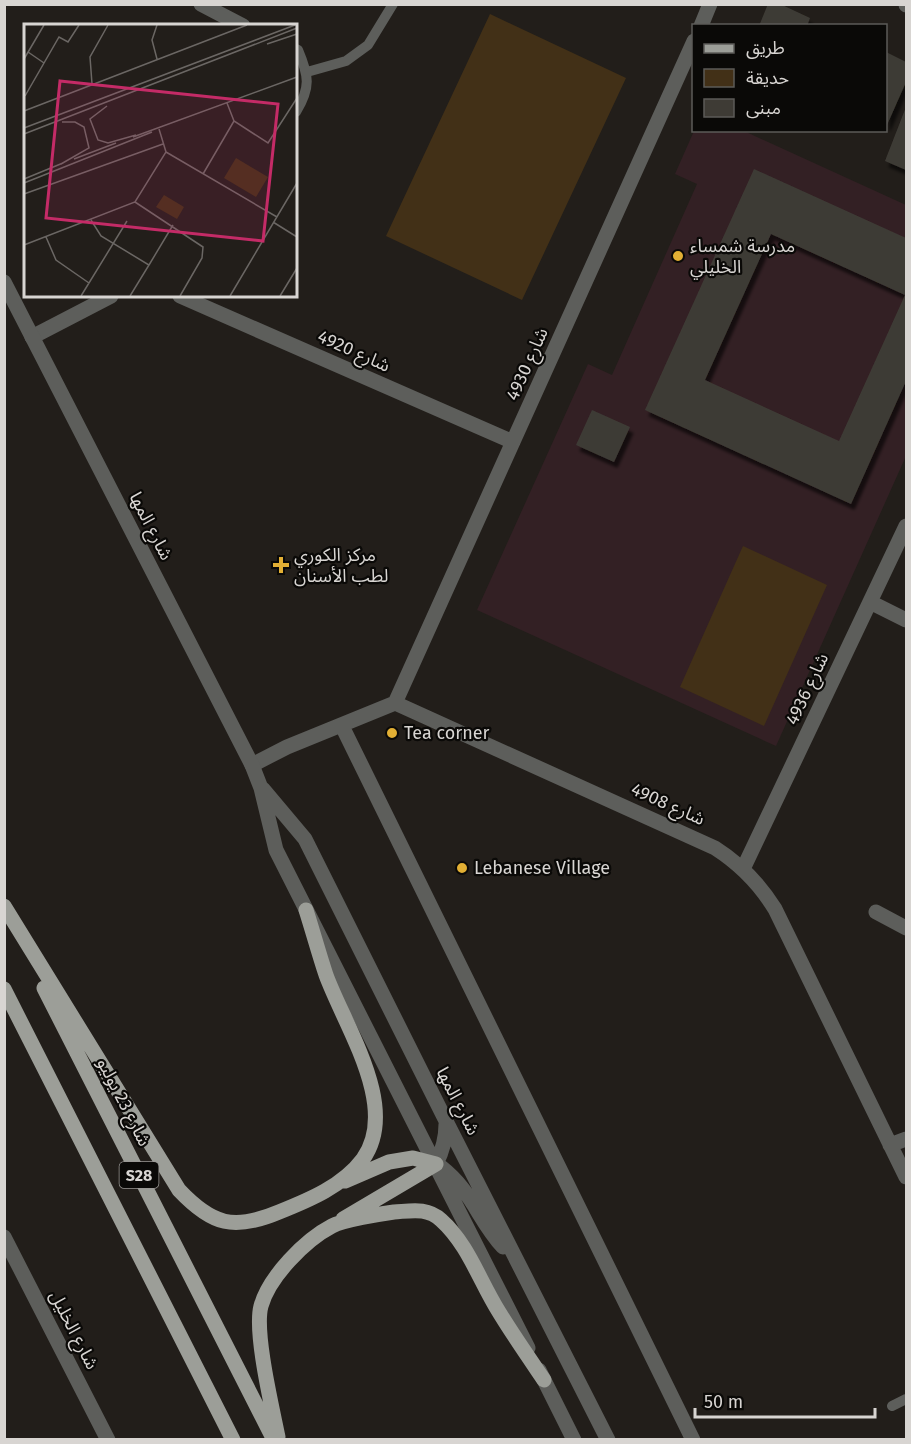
<svg xmlns="http://www.w3.org/2000/svg" width="911" height="1444" viewBox="0 0 911 1444" font-family="'Fira Sans','Noto Sans Arabic',sans-serif">
	<style>
		.education { fill: #332024 }
		.park { fill: #423017 }
		.building { fill: #3e3b35; fill-rule: evenodd; filter: url(#shadow) }
		.lines { fill: none; stroke-linecap: round; stroke-linejoin: round }
		.service { stroke: #5d5e5b; stroke-width: 10 }
		.minor { stroke: #5d5e5b; stroke-width: 15 }
		.tertiary { stroke: #5d5e5b; stroke-width: 15 }
		.primary { stroke: #9c9e98; stroke-width: 15 }
		.poi-dot { fill: #e2af34; stroke: #0a0907; stroke-width: 2 }
		.labels { text-anchor: middle; stroke-width: 4.5; stroke-linejoin: round; paint-order: stroke }
		.shield { fill: #0a0907; stroke: #9a9895; stroke-width: 1.5 }
		.shield-label { font-size: 16px; font-weight: bold; fill: #d8d5d2 }
		.poi-label { font-size: 18px; fill: #d8d5d2; stroke: #0a0907; text-anchor: start }
		.street-label { font-size: 18px; fill: #d8d5d2; stroke: #0a0907 }
		.inset-road { fill: none; stroke: #6b6764; stroke-width: 1.5 }
		.view { fill: #c42b67; fill-opacity: 0.15; stroke: #c42b67; stroke-width: 3 }
		.inset-edge { fill: none; stroke: #d8d5d2; stroke-width: 3 }
	</style>
	<defs>
		<filter id="shadow"><feDropShadow dx="3.5" dy="6" stdDeviation="1.5" flood-color="#0009"/></filter>
	</defs>
	<rect width="100%" height="100%" fill="#221e1a"/>
	<path class="education" d="M694,131H744L906,205V456L776,746L477,610L588,364L612,375L697,184L675,174Z"/>
	<path class="park" d="M490,14L626,78L522,300L386,236Z
		M743,546L827,585L764,726L680,687Z"/>
	<path class="building" d="M768,4H780L810,18L807,26H759Z
		M886,52L906,62V82L887,125H886Z
		M906,107V170L885,161Z
		M754,169L906,238V381L851,504L645,410ZM771,234L905,295L839,441L705,380Z
		M592,410L630,427L614,462L576,445Z"/>
	<g class="lines">
		<path class="service" d="M296,49L298,50C309,76 311,87 296,112
			M307,72L346,61L368,45L393,4
			M892,1406L906,1399"/>
		<path class="minor" d="M201,4L243,26
			M906,4V5
			M701,26L710,4
			M180,296L513,442
			M32,337L111,296
			M870,602L906,620
			M395,703L694,41
			M342,726L693,1440
			M252,765L287,747L395,703L715,848C740,864 759,883 775,909L906,1177
			M743,869L906,526
			M876,912L906,928
			M890,1145L906,1139"/>
		<path class="tertiary" d="M4,282L252,765L261,788L276,850L528,1348
			M263,789L305,839L446,1121L608,1440
			M436,1164C443,1150 446,1139 446,1124
			M441,1167C473,1192 478,1220 503,1247
			M4,1237L108,1440
			M539,1370L574,1440"/>
		<path class="primary" d="M4,906L179,1190C212,1225 234,1231 279,1212C309,1200 343,1186 363,1159C400,1107 345,1027 326,975C319,954 313,932 306,910
			M44,988L274,1440
			M4,989L233,1440
			M345,1181L389,1162L413,1158L436,1164
			M343,1219L436,1164
			M278,1437C272,1407 254,1332 261,1306C269,1277 305,1240 332,1226C344,1220 380,1214 394,1212C411,1211 427,1207 441,1220C468,1244 480,1282 499,1312C513,1335 529,1358 544,1380"/>
	</g>
	<g class="poi-dot">
		<circle cx="678" cy="256" r="6"/>
		<path d="M278 556h6v6h6v6h-6v6h-6v-6h-6v-6h6z"/>
		<circle cx="392" cy="733" r="6"/>
		<circle cx="462" cy="868" r="6"/>
	</g>
	<g class="labels">
		<rect class="shield" x="119.5" y="1162" width="39" height="26" rx="4.5"/>
		<g class="shield-label">
			<text x="139" y="1181">S28</text>
		</g>
		<g class="poi-label">
			<text x="690" y="252">مدرسة شمساء<tspan x="690" dy="21">الخليلي</tspan></text>
			<text x="294" y="561">مركز الكوري<tspan x="294" dy="21">لطب الأسنان</tspan></text>
			<text x="404" y="739">Tea corner</text>
			<text x="474" y="874">Lebanese Village</text>
		</g>
		<g class="street-label">
			<text transform="translate(354 351) rotate(24)" y="6">4920 شارع</text>
			<text transform="translate(527 364) rotate(-66)" y="6">4930 شارع</text>
			<text transform="translate(151 526) rotate(63)" y="6">شارع المها</text>
			<text transform="translate(807 689) rotate(-65)" y="6">4936 شارع</text>
			<text transform="translate(668 804) rotate(24)" y="6">4908 شارع</text>
			<text transform="translate(458 1101) rotate(63)" y="6">شارع المها</text>
			<text transform="translate(124 1102) rotate(63)" y="6">شارع 23 يوليو</text>
			<text transform="translate(74 1330) rotate(63)" y="6">شارع الخليل</text>
		</g>
	</g>
	<g transform="translate(24 24)">
		<rect width="273" height="273" fill="#221e1a"/>
		<path d="M212,134L244,153L232,173L200,154ZM140,171L160,183L153,195L132,183Z" fill="#423017"/>
		<path class="inset-road" d="M243,20L273,10M4,28L20,39M0,35L20,1M133,35L128,16L133,1M68,60L66,33L84,1M1,72L35,13L44,18L55,1M203,79L210,97L244,119L273,74M83,82L66,95L74,116L84,119L112,111M0,87L223,1M0,104L271,1M0,110L273,4M109,113L273,53M142,128L253,193M50,135L92,119M37,140L65,124L60,103L51,98H38M179,150L210,97M0,155L39,139M0,159L128,108M0,170L139,120M111,178L179,223L178,234L156,272M67,196L77,212L125,241L106,272M249,198L273,213M22,213L32,236L65,259M0,221L111,178L142,128L135,105M125,241L149,201M57,272L103,197M206,272L273,159M256,272L273,244"/>
		<path class="view" d="M36,57L254,80L239,217L22,194Z"/>
		<rect width="273" height="273" class="inset-edge"/>
	</g>
	<rect width="911" height="1444" fill="none" stroke="#d8d5d2" stroke-width="12"/>
	<rect x="692" y="24" width="195" height="108" fill="#0a0907" stroke="#5c5b58" stroke-width="1.5"/>
	<rect x="704" y="44" width="30" height="9" fill="#9c9e98" stroke="#5c5b58" stroke-width="1.5"/>
	<text x="746" y="54" font-size="18" fill="#d8d5d2">طريق</text>
	<rect x="704" y="69" width="30" height="18" fill="#423017" stroke="#5c5b58" stroke-width="1.5"/>
	<text x="746" y="84" font-size="18" fill="#d8d5d2">حديقة</text>
	<rect x="704" y="99" width="30" height="18" fill="#3e3b35" stroke="#5c5b58" stroke-width="1.5"/>
	<text x="746" y="114" font-size="18" fill="#d8d5d2">مبنى</text>
	<path d="M695 1408v9h180v-9" fill="none" stroke="#d8d5d2" stroke-width="3"/>
	<text x="704" y="1408" font-size="18" fill="#d8d5d2" stroke="#0a0907" stroke-width="4.5" paint-order="stroke">50 m</text>
</svg>
